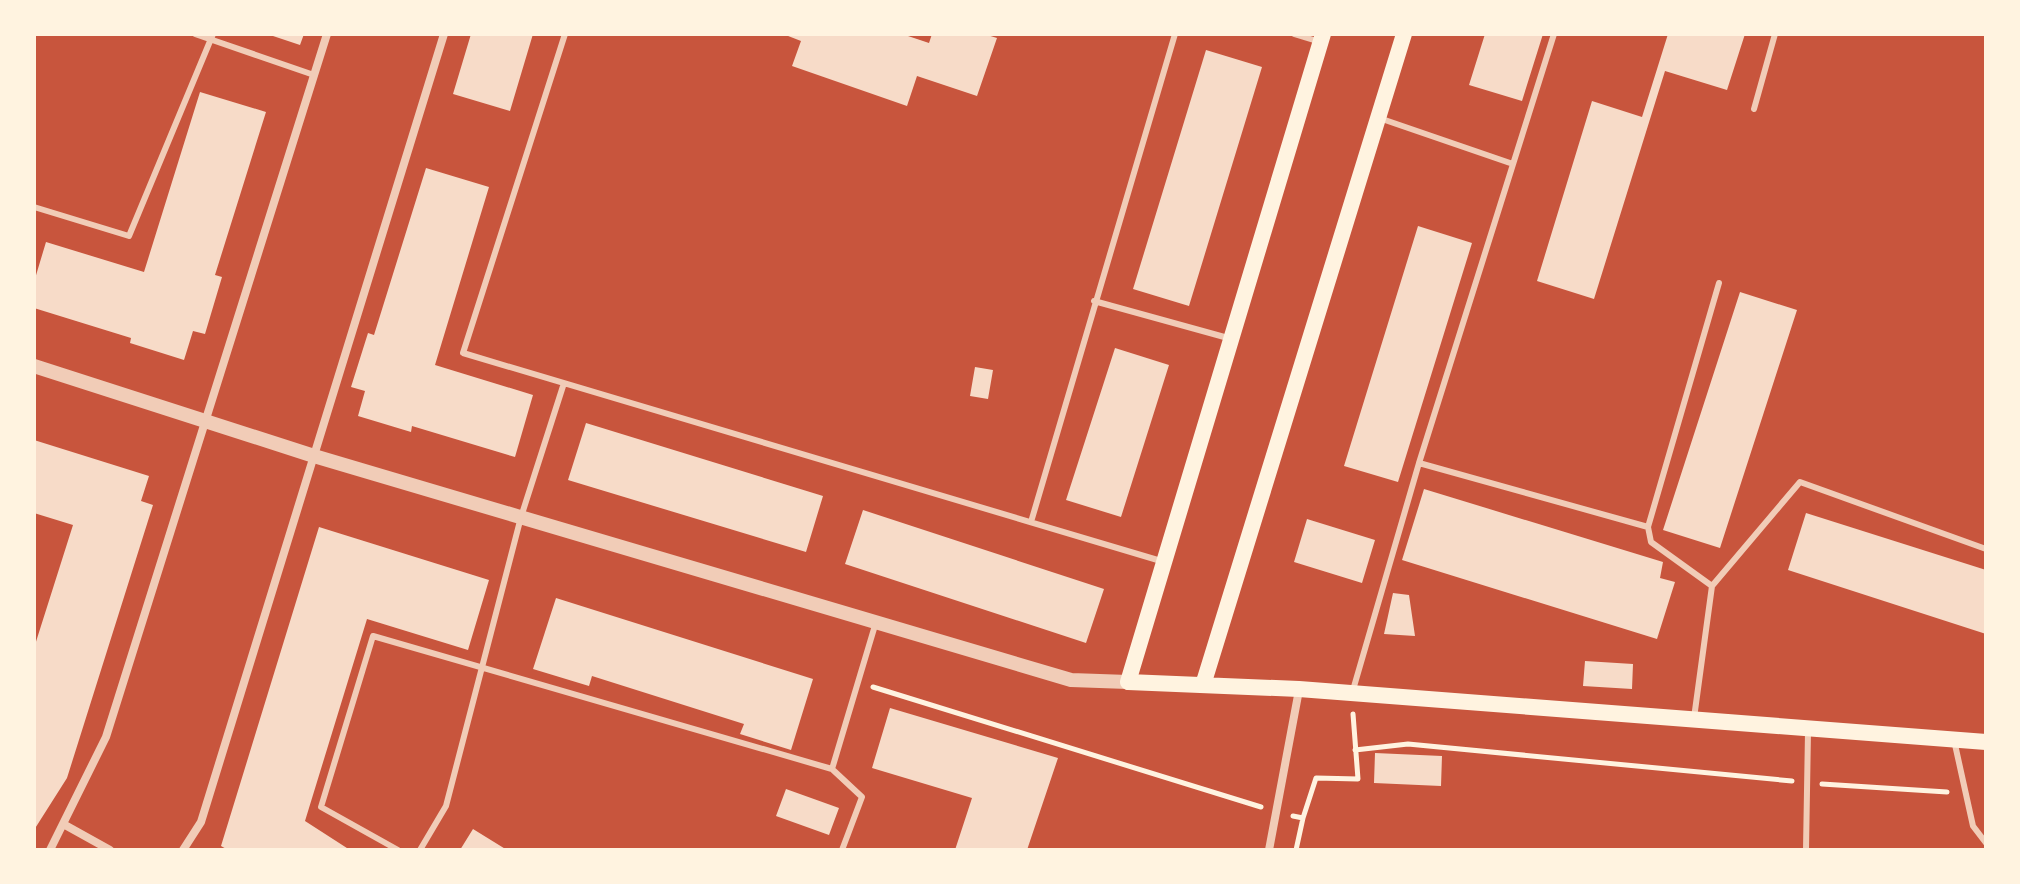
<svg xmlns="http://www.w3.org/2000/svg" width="2020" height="884" viewBox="0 0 2020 884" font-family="'Noto Serif',serif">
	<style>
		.building { fill: #f7dbc8 }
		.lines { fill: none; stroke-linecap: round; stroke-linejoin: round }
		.path { stroke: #fff3e0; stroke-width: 5 }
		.service { stroke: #f1ccb7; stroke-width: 6 }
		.minor { stroke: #f1ccb7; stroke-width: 8 }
		.tertiary { stroke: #f1ccb7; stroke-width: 14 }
		.secondary { stroke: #fff3e0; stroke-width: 16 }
	</style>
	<rect width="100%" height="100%" fill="#c8553d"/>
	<path class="building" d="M267,34H304L300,45Z
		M471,34H533L510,111L453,94Z
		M783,34H902L929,43L932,34H984L997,38L977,96L917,76L907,106L792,66L801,41Z
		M1485,34H1543L1522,101L1469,85Z
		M1668,34H1745L1727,90L1665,71L1594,299L1537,281L1592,101L1642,117Z
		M1206,50L1262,67L1189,306L1133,289Z
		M200,92L266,112L215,275L222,277L205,334L193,331L184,360L130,343L131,338L34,308V282L46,242L144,272Z
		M426,168L489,187L435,365L533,395L515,457L412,426L411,432L358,416L365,391L351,387L368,333L374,335Z
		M1418,226L1472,243L1398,482L1344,466Z
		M1740,292L1797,310L1720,548L1663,530Z
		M1115,348L1169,365L1121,517L1066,500Z
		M975,367L993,370L988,399L970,396Z
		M586,423L823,496L806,552L568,480Z
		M34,440L149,476L141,501L153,505L67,778L34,830V648L73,525L34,513Z
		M1424,489L1663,562L1660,578L1675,582L1657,639L1402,560Z
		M863,510L1104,589L1086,643L845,564Z
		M1806,513L1986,570V634L1788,570Z
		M1307,519L1375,540L1362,583L1294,562Z
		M319,527L489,580L468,650L367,619L305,821L350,850H228L221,846Z
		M1393,593L1409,595L1415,636L1384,634Z
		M556,598L813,679L791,750L740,734L744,724L592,676L589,686L533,669Z
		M1585,661L1633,664L1632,689L1583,686Z
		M890,708L1058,758L1027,850H955L972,798L872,768Z
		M1375,753L1442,756L1441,786L1374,783Z
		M786,789L839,808L829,835L776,816Z
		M473,829L507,850H460Z"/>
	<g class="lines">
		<path class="path" d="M873,687L1261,807
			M1355,750L1408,744L1792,781
			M1822,784L1947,792
			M1293,816L1303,818L1296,850
			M1303,818L1316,778L1358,779L1353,714"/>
		<path class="service" d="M195,34L314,75
			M565,34L463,353L1161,561
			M1294,34L1317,41
			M1554,34L1419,463L1648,527L1719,283
			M1754,109L1775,34
			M1382,119L1513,164
			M34,207L129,236L213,34
			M1094,301L1228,338
			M1031,522L1175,34
			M1648,527L1651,542L1712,586
			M1353,690L1419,463
			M1694,718L1712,586L1800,482L1986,549
			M1954,740L1973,826L1986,843
			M832,769L862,797L842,850
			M398,850L321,807L373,636L832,769L876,622
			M420,850L446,806L521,517L564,383
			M1806,850L1808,732"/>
		<path class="minor" d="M65,825L110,850
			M50,850L106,737L327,34
			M183,850L201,822L444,34
			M1269,850L1299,690"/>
		<path class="tertiary" d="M34,366L314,456L1071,680L1128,682"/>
		<path class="secondary" d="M1323,34L1128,682L1299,689L1986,742
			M1203,685L1404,34"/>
	</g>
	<rect width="2020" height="884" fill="none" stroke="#fff3e0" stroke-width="72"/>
</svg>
